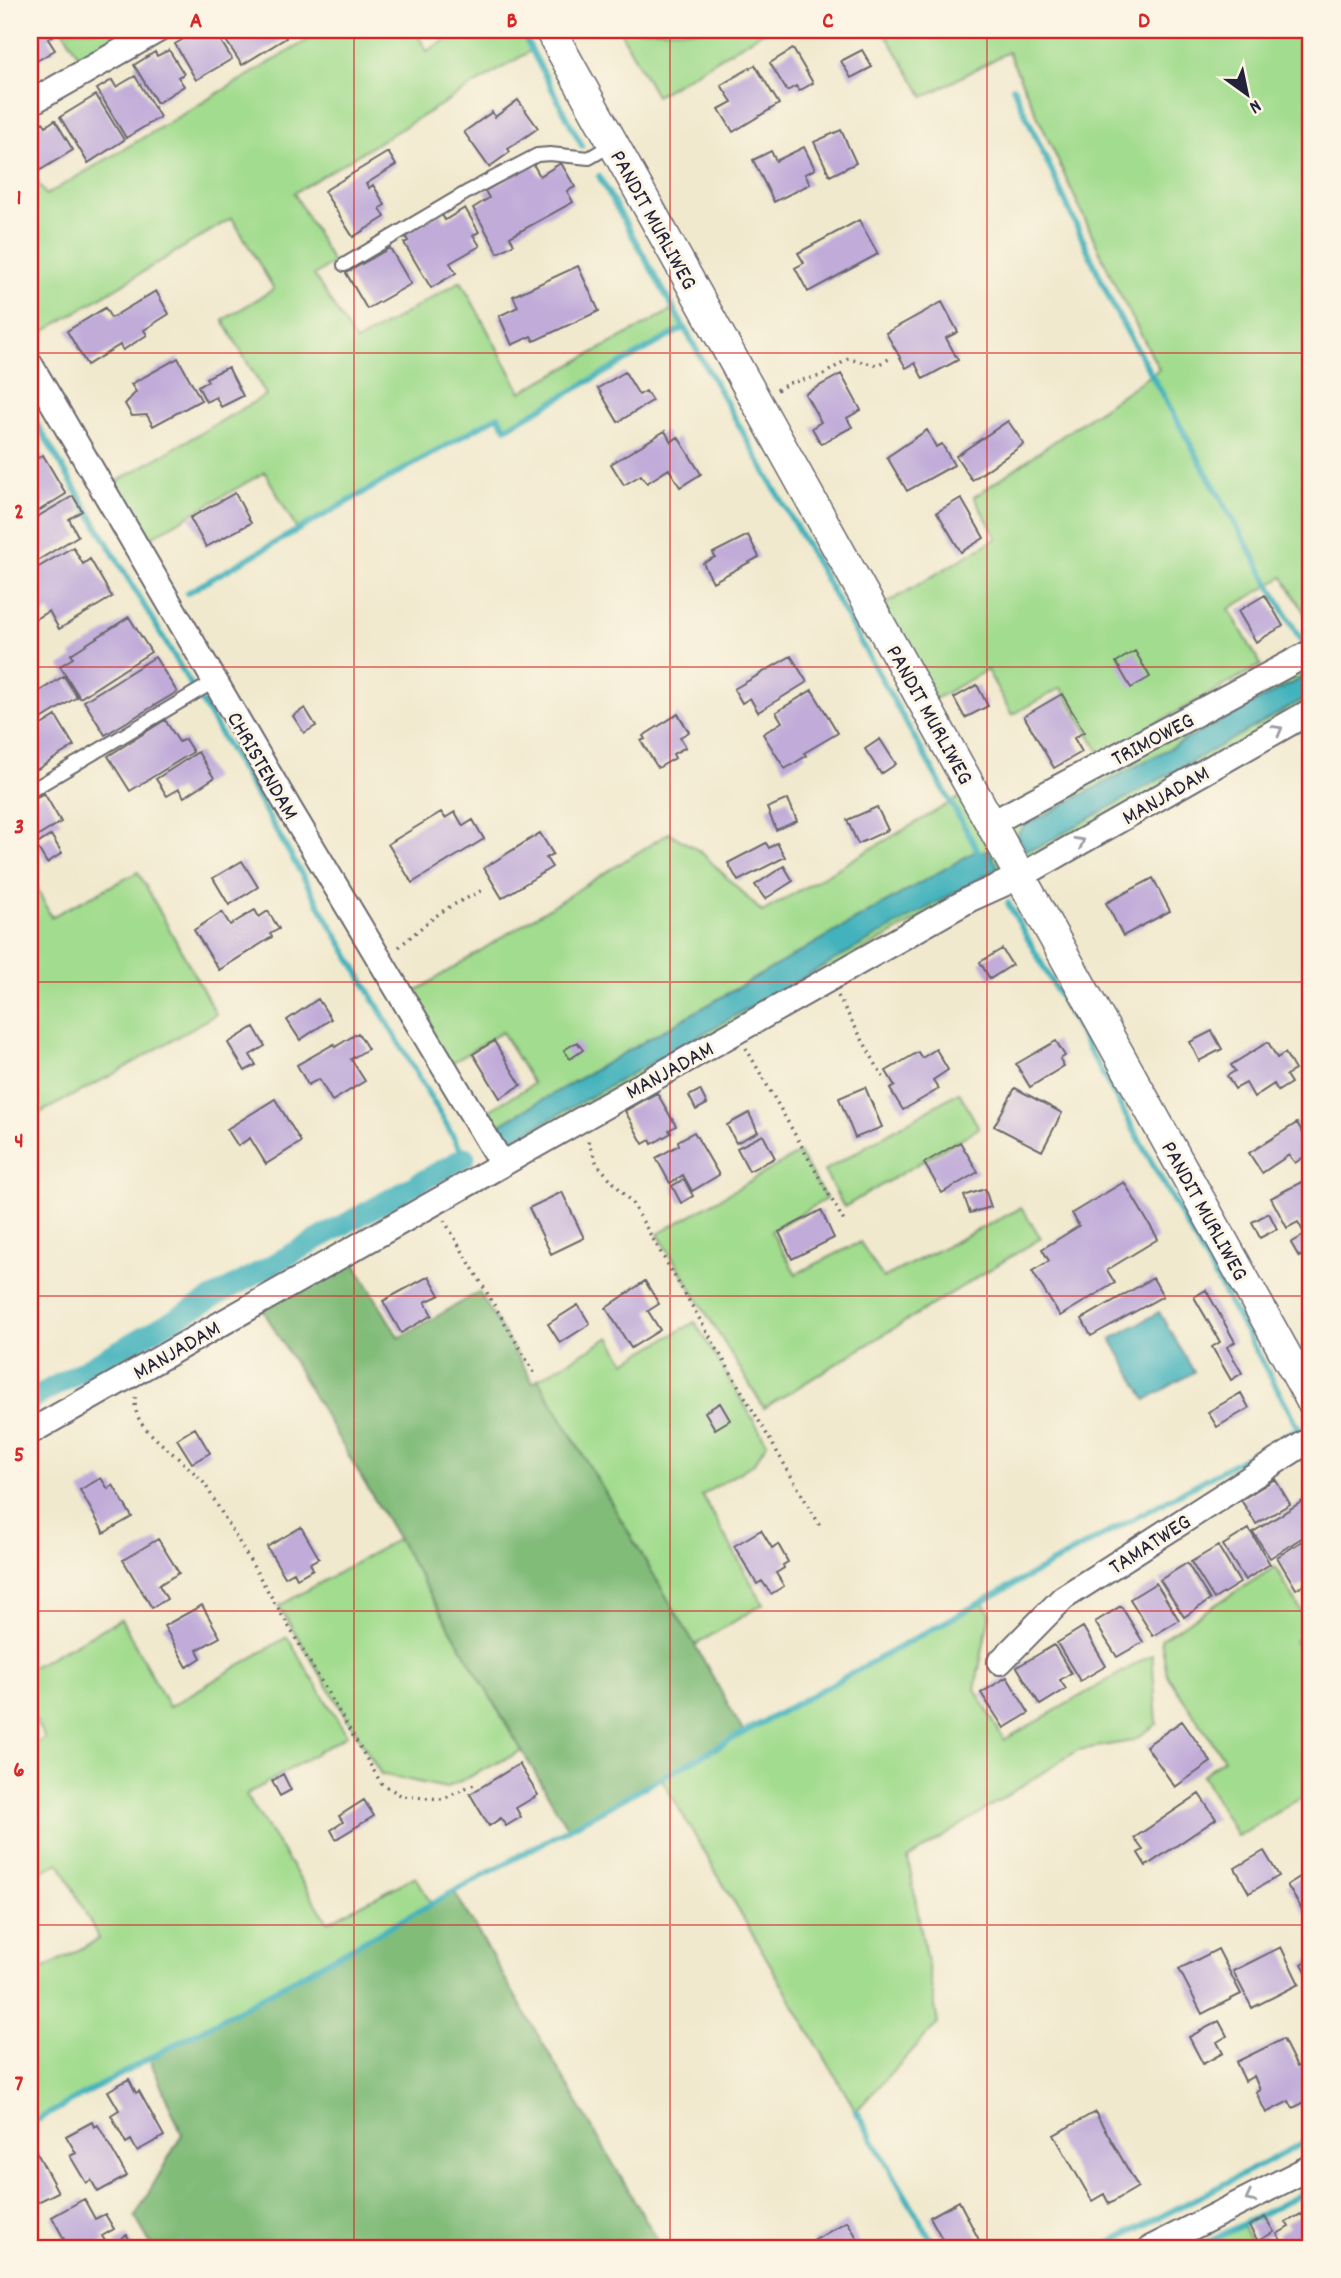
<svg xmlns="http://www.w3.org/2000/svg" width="1341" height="2278" viewBox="0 0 1341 2278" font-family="Dekko,sans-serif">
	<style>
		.green { fill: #a2dc8e; stroke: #627f64; stroke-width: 2; fill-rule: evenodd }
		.forest { fill: #81bc79; stroke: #526f5a; stroke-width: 2 }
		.water { fill: #43b2bc; stroke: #326a7c; stroke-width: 2 }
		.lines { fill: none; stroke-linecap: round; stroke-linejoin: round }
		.stream { stroke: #43b2bc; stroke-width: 6 }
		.canal { stroke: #43b2bc; stroke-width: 21 }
		.building { fill: #c1acd9 }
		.service-casing { stroke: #6a686e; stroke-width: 16 }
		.minor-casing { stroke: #6a686e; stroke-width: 28 }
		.tertiary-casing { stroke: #6a686e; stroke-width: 33 }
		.path { stroke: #6a686e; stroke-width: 3.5; stroke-dasharray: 2 5; stroke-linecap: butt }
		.service { stroke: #fff; stroke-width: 12 }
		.minor { stroke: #fff; stroke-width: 24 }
		.tertiary { stroke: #fff; stroke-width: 30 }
		.oneway { stroke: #9c9ca7 }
		.grid { fill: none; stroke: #d62828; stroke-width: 2; stroke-opacity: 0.55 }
		.labels { text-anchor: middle; stroke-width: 6; stroke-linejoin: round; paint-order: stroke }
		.street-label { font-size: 23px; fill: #22223b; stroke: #fcf5e5 }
		.neatline { fill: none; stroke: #d62828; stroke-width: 2.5 }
		.grid-label { font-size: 23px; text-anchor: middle; font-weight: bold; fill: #d62828 }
	</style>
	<rect width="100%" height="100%" fill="#fcf5e5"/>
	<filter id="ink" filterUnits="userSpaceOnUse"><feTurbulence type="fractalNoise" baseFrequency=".0143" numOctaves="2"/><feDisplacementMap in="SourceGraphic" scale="14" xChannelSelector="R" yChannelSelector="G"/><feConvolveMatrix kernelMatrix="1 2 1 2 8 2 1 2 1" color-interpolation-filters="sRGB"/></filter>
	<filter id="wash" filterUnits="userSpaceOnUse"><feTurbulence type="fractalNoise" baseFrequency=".00686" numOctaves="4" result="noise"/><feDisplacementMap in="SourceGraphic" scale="28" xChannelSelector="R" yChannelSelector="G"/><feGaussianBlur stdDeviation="1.57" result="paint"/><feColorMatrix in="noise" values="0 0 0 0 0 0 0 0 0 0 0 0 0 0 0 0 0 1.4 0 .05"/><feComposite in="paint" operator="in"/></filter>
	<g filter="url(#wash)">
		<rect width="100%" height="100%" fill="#f1e9ce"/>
		<path class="green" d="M63,30H145L84,65Z
			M325,30H415L427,51L462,30H521L532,50L294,193L333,263L314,275L356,342L461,281L521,392L674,309L684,328L506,428L497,416L297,530L265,472L141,543L109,486L266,395L223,320L274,289L232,218L30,340V171L46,195Z
			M626,30H766L656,96L621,33Z
			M883,30H1311V624L1283,577L1229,609L1261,665L1101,754L1061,688L1012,715L987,670L935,699L882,606L997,538L974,497L1159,369L1117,289L1008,52L924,97Z
			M1311,661V673L1024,826L1017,836L1038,847L1311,695V704L1038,857L1019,854L1009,826Z
			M964,795L1003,867L999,874L506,1150L480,1116L533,1084L502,1032L450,1064L408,996L669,833L701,852L762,912ZM976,851L989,852L997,866L988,874L502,1123Z
			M138,872L216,1014L116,1073L30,1118V873L51,917Z
			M959,1092L979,1128L844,1207L824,1171Z
			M799,1153L826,1199L771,1231L796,1274L860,1242L883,1278L1021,1208L1041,1238L764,1408L658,1234Z
			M695,1322L767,1443L753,1464L702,1495L763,1604L695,1645L538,1379L610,1337L625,1362Z
			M398,1539L522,1751L446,1788L381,1774L279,1606Z
			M1275,1567L1311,1627V1630L1294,1641L1311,1669V1792L1237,1836L1202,1775L1224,1759L1167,1675L1161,1639Z
			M982,1602L990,1613L975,1689L1004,1740L1152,1655L1157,1724L1132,1741L1078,1750L908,1859L938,2023L856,2111L661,1778Z
			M121,1619L169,1707L287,1637L347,1735L246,1795L328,1922L416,1876L431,1904L30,2124V1976L99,1939L59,1862L30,1878V1747L45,1738L30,1711V1668Z
			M1242,2225L1255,2248H1197Z"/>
		<path class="forest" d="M351,1257L399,1338L479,1292L533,1382L538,1379L695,1645L744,1733L568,1829L262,1308Z
			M454,1891L660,2244L655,2248H153L135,2217L182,2134L149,2058Z"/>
		<path class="water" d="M1311,673V695L1038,847L1025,850L1017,835L1024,826Z
			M976,851H989L998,866L988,874L511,1141L503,1142L496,1129L502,1123Z
			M1159,1312L1194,1372L1146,1400L1111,1339Z"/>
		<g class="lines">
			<path class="stream" d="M521,30L582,146
				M1013,87L1115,310L1300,639
				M599,176L982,858
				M30,412L191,685
				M187,593L498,416L506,428L684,328
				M202,702L465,1157
				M30,1378L38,1396
				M856,2111L936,2248
				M30,2124L1299,1428L1008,903
				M1100,2248L1311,2139
				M1197,2248L1311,2189"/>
			<path class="canal" d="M30,1400L465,1157"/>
		</g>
		<g id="blocks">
			<path class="building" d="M30,30H56L58,33L48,39L55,50L30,65Z
				M193,30H214L232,59L196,80L175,44L195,32Z
				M219,30H281L286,38L242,65Z
				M793,49L813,83L799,91L796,86L787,91L770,63Z
				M169,50L184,74L178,77L184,86L157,103L134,65L155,52L157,56Z
				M862,50L872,67L851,78L841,61Z
				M755,65L779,104L733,132L719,109L732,102L721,85Z
				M135,76L160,117L126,138L97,89L112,80L116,87Z
				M96,95L124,140L88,163L60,117Z
				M518,100L538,128L508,149L510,152L489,167L464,132L492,112L495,117Z
				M55,120L73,150L39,171L30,157V130L43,122L46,126Z
				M841,130L856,163L830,176L814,142Z
				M804,147L815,169L805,174L810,184L774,202L753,160L771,151L776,161Z
				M388,152L396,165L366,184L369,188L373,185L385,205L380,208L385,217L353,237L324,191Z
				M561,163L575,187L567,191L573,202L510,237L514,244L498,253L473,208L489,198L485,191L533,164L540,176Z
				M465,208L479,232L473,235L480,246L450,263L456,273L431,288L404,243L408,241L404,234L441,213L445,220Z
				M859,220L878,254L808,292L795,268L804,263L798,253Z
				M390,248L411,284L367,309L346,273Z
				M578,266L599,311L534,341L531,336L512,345L499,316L518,307L513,296Z
				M156,291L169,314L144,330L147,335L123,350L120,345L87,365L67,331L105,308L111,318Z
				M942,302L958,332L946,338L958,360L923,379L915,363L906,368L886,333Z
				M178,358L201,400L153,426L147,415L132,416L125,404L136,392L131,384Z
				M228,367L243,396L221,407L216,397L206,402L198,386L208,381L206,378Z
				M625,372L639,395L646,391L652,401L618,422L598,388Z
				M841,374L861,410L847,418L852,427L821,444L812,428L821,422L805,394Z
				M1008,421L1024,444L972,480L956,456Z
				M30,424L36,435L30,438Z
				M927,430L936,447L942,444L954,465L907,491L887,457Z
				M665,431L671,442L678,437L701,474L680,487L669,469L647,483L641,475L624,485L611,464Z
				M43,455L66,494L30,516V463Z
				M235,493L251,523L206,547L190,518Z
				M73,496L82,511L69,519L78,536L30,565V521Z
				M961,498L984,538L961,552L937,512Z
				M748,535L759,557L713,582L703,563L715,557L713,553Z
				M73,547L83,564L90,559L112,597L59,629L49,611L30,622V572Z
				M1265,595L1283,626L1256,642L1238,611Z
				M129,617L151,652L80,698L60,666L73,658L71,654Z
				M1135,651L1150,677L1131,688L1116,662Z
				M791,656L807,682L758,712L750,698L742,703L734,689Z
				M155,657L177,692L105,735L84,701Z
				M64,676L77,697L30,726V697Z
				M977,685L988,706L965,718L954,698Z
				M812,690L838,733L804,753L806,756L785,769L763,734L782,722L776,712Z
				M1062,694L1084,732L1074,738L1082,752L1054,768L1024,716Z
				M305,708L316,726L304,733L293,716Z
				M678,714L689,732L680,737L686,747L673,754L675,758L658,768L641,741L645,739L643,736Z
				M56,716L74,746L36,770L30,759V732Z
				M165,720L179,742L185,739L193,752L130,791L108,756Z
				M880,739L896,764L881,774L865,749Z
				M198,752L214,778L184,797L179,789L167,796L156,779Z
				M44,793L61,822L35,838L30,829V802Z
				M788,799L797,821L776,830L767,808Z
				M877,807L888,830L858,844L847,820Z
				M441,812L445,818L455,812L463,826L473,820L484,839L412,883L388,844Z
				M540,833L553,854L546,858L552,867L502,898L484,868Z
				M51,835L62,853L47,863L36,845Z
				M766,843L769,848L777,843L785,857L738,881L728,863Z
				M242,861L258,887L229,905L213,878Z
				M784,866L793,881L765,899L755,885Z
				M1153,878L1170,911L1123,936L1106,903Z
				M255,910L259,917L268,911L279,929L270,934L272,937L219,970L194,930L222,912L230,925Z
				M1002,949L1012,965L990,979L980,962Z
				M318,999L331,1019L300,1040L287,1020Z
				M254,1027L265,1046L250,1055L256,1065L245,1071L228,1043Z
				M1212,1031L1222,1049L1199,1061L1190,1042Z
				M358,1033L368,1049L351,1059L365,1081L332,1101L319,1079L308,1085L297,1065L334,1044L335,1047Z
				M494,1041L521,1085L500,1098L473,1054Z
				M1056,1041L1065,1056L1060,1059L1064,1066L1030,1087L1016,1064Z
				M577,1042L583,1050L570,1059L564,1050Z
				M1268,1042L1277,1058L1285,1053L1295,1070L1286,1075L1291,1083L1278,1091L1274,1084L1254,1097L1246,1083L1235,1089L1227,1076L1235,1071L1231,1065Z
				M936,1049L948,1070L933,1080L939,1089L903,1110L890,1089L895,1086L886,1071L918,1052L922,1058Z
				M865,1087L882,1127L855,1138L839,1098Z
				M1015,1088L1062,1113L1042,1151L994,1126Z
				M700,1090L707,1104L696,1110L689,1096Z
				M657,1093L676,1126L669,1130L671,1133L652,1144L650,1140L643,1144L625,1111Z
				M275,1099L301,1142L266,1164L250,1138L238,1146L227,1129Z
				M749,1113L758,1132L736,1143L727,1125Z
				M1297,1123L1311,1146V1152L1295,1163L1289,1155L1262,1173L1249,1153Z
				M694,1132L719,1175L692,1191L683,1175L670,1183L656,1158L679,1145L678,1141Z
				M763,1135L775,1158L749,1171L737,1148Z
				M960,1142L978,1172L942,1193L924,1163Z
				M1311,1177V1227L1303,1231L1298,1222L1287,1228L1271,1198Z
				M684,1179L693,1196L681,1203L672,1186Z
				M1124,1182L1158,1239L1107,1270L1115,1283L1060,1316L1032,1271L1049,1261L1042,1249L1079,1226L1072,1213Z
				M985,1189L991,1207L970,1213L964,1196Z
				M562,1192L584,1238L551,1254L529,1208Z
				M821,1210L834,1238L792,1259L779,1232Z
				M1269,1213L1277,1229L1260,1238L1252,1222Z
				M1311,1231V1249L1299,1257L1291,1243Z
				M429,1276L440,1295L425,1302L432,1315L401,1333L383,1301Z
				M1153,1278L1163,1296L1091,1336L1082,1319Z
				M645,1281L659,1304L648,1311L660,1330L631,1348L606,1308Z
				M1206,1290L1235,1342L1227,1347L1242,1373L1231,1380L1212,1347L1220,1342L1194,1297Z
				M578,1305L590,1324L560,1343L548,1324Z
				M1241,1393L1249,1408L1217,1427L1208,1412Z
				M720,1403L730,1420L715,1429L705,1412Z
				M195,1428L210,1453L192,1463L177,1439Z
				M101,1478L108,1489L113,1485L132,1517L104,1533L80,1490Z
				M1275,1479L1290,1504L1256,1524L1241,1500Z
				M1311,1496V1532L1270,1558L1253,1532Z
				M301,1527L319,1558L310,1563L313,1569L297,1578L294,1572L285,1577L267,1547Z
				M1249,1529L1270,1564L1245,1580L1223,1545Z
				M761,1530L772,1548L778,1544L788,1562L783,1565L784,1568L776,1573L784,1586L771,1594L762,1581L757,1584L734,1546Z
				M1307,1538L1311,1545V1580L1296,1589L1277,1557Z
				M158,1539L179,1573L159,1585L167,1599L152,1608L123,1560Z
				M1218,1546L1240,1583L1214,1599L1191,1562Z
				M1187,1563L1210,1600L1184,1617L1160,1580Z
				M1156,1583L1179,1620L1153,1636L1130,1599Z
				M202,1605L220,1637L197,1650L201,1658L187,1667L164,1626Z
				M1121,1606L1143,1642L1117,1657L1095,1622Z
				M1083,1627L1106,1666L1080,1681L1057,1643Z
				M1311,1638V1657L1303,1644Z
				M1054,1645L1071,1673L1060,1680L1066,1689L1040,1705L1017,1667Z
				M1007,1677L1029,1713L1004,1728L981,1693Z
				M1182,1721L1211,1762L1175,1787L1146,1746Z
				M519,1764L538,1795L516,1808L521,1817L506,1826L501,1818L489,1826L470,1794Z
				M283,1774L291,1790L280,1796L272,1781Z
				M1199,1794L1216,1819L1146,1866L1138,1853L1143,1850L1134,1838Z
				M364,1800L374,1816L336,1839L331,1830L343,1822L339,1816Z
				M1264,1851L1279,1876L1249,1893L1235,1868Z
				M1311,1870V1910L1305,1914L1287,1885Z
				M1281,1947L1299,1984L1252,2008L1233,1971Z
				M1218,1949L1241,1994L1202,2014L1179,1969Z
				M1311,1959V1980L1302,1964Z
				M1219,2021L1227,2036L1217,2042L1223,2053L1203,2064L1189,2037Z
				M1283,2039L1297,2067L1303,2064L1311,2081V2099L1293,2108L1289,2101L1266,2113L1256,2092L1260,2090L1254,2076L1245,2081L1236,2062Z
				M129,2079L136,2093L139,2091L164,2136L137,2151L131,2140L126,2143L111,2115L119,2110L108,2091Z
				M1095,2112L1138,2187L1109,2204L1104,2194L1092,2201L1054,2135Z
				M92,2122L94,2127L98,2125L127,2176L98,2192L91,2180L86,2183L70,2156L76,2153L66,2136Z
				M36,2151L58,2192L30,2206V2154Z
				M84,2199L95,2219L105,2214L114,2229L102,2236L105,2241L91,2248H51L50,2246L64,2239L52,2217Z
				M959,2201L979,2240L964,2248H947L930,2217Z
				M1301,2214L1304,2218L1311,2214V2248H1286L1277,2234L1289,2227L1286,2222Z
				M1265,2217L1274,2232L1258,2241L1249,2226Z
				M847,2221L863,2248H815L812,2242Z
				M127,2235L133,2247L118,2248L115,2242Z
				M184,2241L188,2248H171Z"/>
		</g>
	</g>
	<g filter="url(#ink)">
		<use href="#blocks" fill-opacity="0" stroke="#6a686e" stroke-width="2"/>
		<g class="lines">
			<g class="service-casing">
				<path id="service" d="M344,265L469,191L537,155L550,154L589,158L613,144
					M30,791L215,681"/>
			</g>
			<g class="minor-casing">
				<path id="minor" d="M30,103L158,30
					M30,364L290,810L502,1164
					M992,823L1311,652
					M30,1432L970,899L1021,876L1311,711
					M1000,1662L1063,1598L1311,1439
					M1151,2248L1311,2167"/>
			</g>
			<g class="tertiary-casing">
				<path id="tertiary" d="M550,30L1311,1400"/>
			</g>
			<path class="path" d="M777,390L789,383L821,376L848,359L877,365L891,358
				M399,947C414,934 429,920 446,909C459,901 472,897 485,888
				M838,996L883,1077
				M746,1048L845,1223
				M588,1141L597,1164L632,1203L822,1529
				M444,1220L535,1374
				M135,1397C135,1402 135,1409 137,1414C143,1435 190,1463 206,1486L381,1783L402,1796L443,1799L478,1782"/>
			<use href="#service" class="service"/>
			<use href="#minor" class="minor"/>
			<use href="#tertiary" class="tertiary"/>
		</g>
		<defs><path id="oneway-chevron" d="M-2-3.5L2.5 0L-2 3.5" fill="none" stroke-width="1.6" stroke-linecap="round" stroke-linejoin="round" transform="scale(1.75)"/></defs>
		<g class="oneway">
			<use href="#oneway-chevron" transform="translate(1278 730) rotate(-29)"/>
			<use href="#oneway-chevron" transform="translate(1080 842) rotate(-30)"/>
			<use href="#oneway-chevron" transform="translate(1250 2198) rotate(153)"/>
		</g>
	</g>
	<path class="grid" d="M354,30V2248M670,30V2248M987,30V2248M30,353H1311M30,667H1311M30,982H1311M30,1296H1311M30,1611H1311M30,1925H1311"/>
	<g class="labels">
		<g class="street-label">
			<text transform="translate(655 219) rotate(61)" y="8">PANDIT MURLIWEG</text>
			<text transform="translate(931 714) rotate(61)" y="8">PANDIT MURLIWEG</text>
			<text transform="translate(1152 738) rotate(-28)" y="8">TRIMOWEG</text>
			<text transform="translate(264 765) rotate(60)" y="8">CHRISTENDAM</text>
			<text transform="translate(1165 794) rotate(-30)" y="8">MANJADAM</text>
			<text transform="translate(669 1069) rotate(-29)" y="8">MANJADAM</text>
			<text transform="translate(1206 1210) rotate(61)" y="8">PANDIT MURLIWEG</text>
			<text transform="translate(176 1349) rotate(-30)" y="8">MANJADAM</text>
			<text transform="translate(1149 1543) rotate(-33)" y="8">TAMATWEG</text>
		</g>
	</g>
	<rect width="1341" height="2278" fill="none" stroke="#fcf5e5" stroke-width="77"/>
	<g transform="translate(1247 94) rotate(147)" stroke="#fcf5e5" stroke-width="5" paint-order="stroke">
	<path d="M0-5L12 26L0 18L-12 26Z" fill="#22223b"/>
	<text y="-10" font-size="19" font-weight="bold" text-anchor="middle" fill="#22223b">N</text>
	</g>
	<rect x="38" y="38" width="1264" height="2202" class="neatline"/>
	<g class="grid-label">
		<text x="196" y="27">A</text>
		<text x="512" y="27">B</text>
		<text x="828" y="27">C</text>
		<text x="1144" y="27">D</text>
		<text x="19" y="204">1</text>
		<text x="19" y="518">2</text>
		<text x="19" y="833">3</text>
		<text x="19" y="1147">4</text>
		<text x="19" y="1461">5</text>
		<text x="19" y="1776">6</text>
		<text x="19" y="2090">7</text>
	</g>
</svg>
